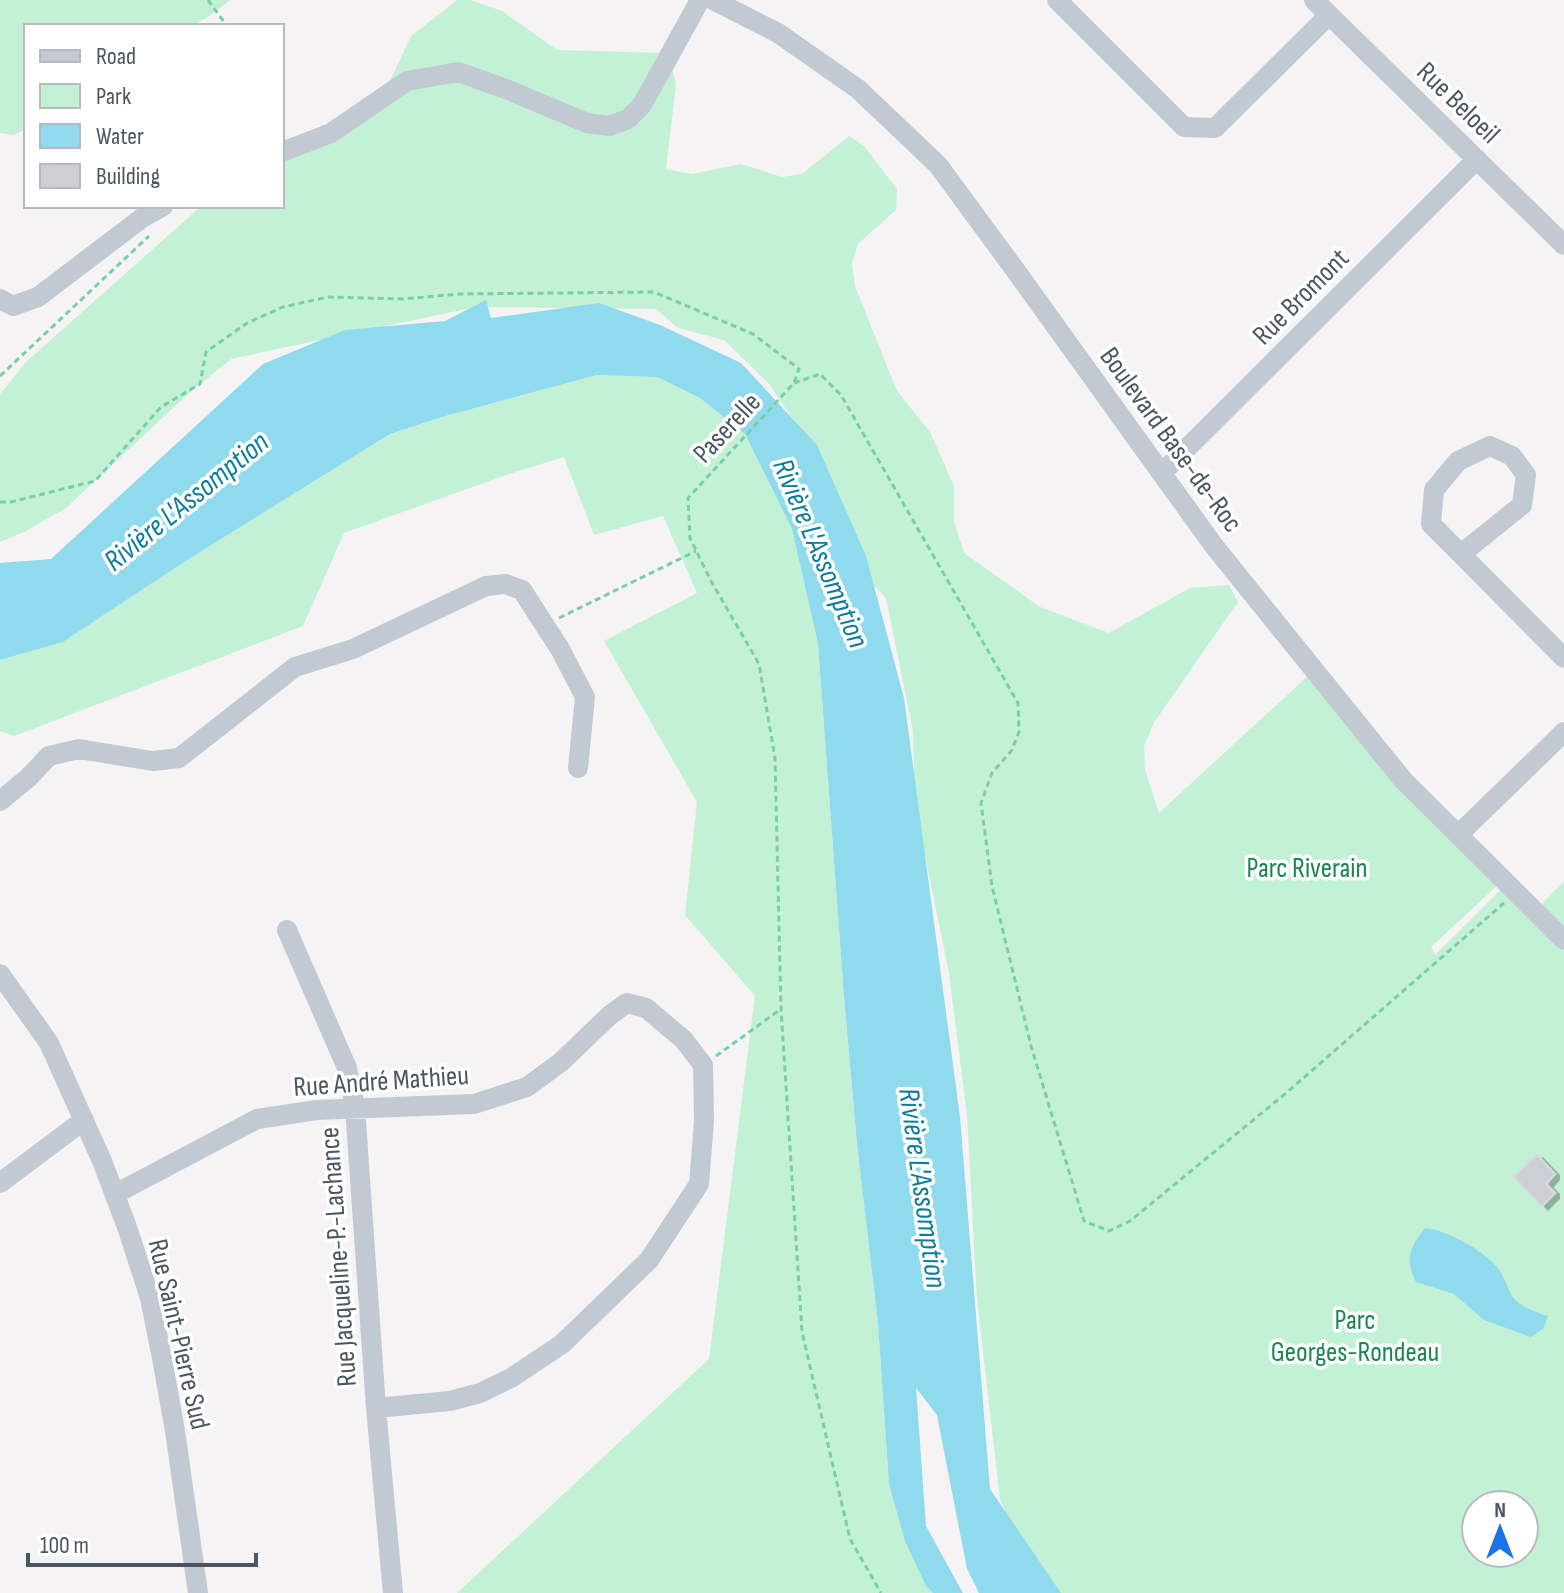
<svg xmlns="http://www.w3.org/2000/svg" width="1564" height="1593" viewBox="0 0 1564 1593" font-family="'Sofia Sans Condensed',sans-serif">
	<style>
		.green { fill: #c3f1d5; fill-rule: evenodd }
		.water { fill: #90daee }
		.building { fill: #cdcfd5; stroke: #d7d9de; stroke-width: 2; filter: url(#shadow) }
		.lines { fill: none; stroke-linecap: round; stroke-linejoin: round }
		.path { stroke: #7ad0a6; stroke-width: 3; stroke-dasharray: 6 4; stroke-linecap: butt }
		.minor { stroke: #c1cad2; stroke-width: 20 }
		.labels { text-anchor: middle; stroke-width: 7; stroke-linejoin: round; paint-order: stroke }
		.street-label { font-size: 28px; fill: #4a5661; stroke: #fff }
		.park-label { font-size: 28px; fill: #17864f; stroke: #fff }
		.water-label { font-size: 30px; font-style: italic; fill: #0c7c9b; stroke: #fff }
	</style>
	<defs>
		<filter id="shadow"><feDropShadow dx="6" dy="3.5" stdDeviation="0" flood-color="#0004"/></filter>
	</defs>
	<rect width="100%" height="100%" fill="#f5f3f3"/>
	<path class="green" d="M0,0H230L208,17L192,26H26V129L14,135L0,133Z
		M457,0H471L502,11L557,50L668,53L676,84L666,169L692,174L741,164L782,177L802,174L849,136L864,146L897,189L896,210L858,244L852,263L855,286L897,391L930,432L954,486V521L964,553L1040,607L1109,633L1190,588L1229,585L1238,602L1155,721L1144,745L1145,770L1159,813L1309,675L1500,883L1431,947L1435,955L1503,887L1564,948V1593H1052L1029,1566L1000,1499L977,1300L967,1115L949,973L915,806L913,731L886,598L865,576L823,465L770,385L724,340L678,328L656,309L476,307L231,359L188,394L66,508L24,532L0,542V394L27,361L198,209L203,206H282V155L386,89L411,36ZM1476,1505H1524V1553H1476Z
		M597,375L657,377L700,398L745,434L792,529L818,644L844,996L857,1144L878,1323L889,1484L926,1586L933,1593H457L709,1359L755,996L685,915L697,802L604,641L697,593L663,516L594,535L564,457L509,474L344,533L303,626L14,736L0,731V660L63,642L184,562L390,434L442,417Z
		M1564,881V932L1539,907Z"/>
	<path class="water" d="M486,300L491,318L599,303L660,325L741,363L817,445L866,556L904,698L960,1117L990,1489L1061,1593H979L967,1569L937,1415L916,1388L926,1526L963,1593H933L926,1586L905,1541L889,1484L878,1323L857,1144L844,996L818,644L792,529L745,434L700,398L657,377L597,375L442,417L390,434L184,562L63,642L0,660V563L51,559L263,364L345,330L445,321Z
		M1425,1228C1448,1231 1481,1249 1496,1266C1504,1275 1506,1285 1511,1294C1518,1307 1536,1312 1548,1316L1543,1329L1531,1337L1484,1320L1454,1294L1416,1282C1404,1258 1410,1248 1425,1228Z"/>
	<path class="building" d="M1537,1155L1555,1174L1546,1184L1555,1193L1542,1206L1514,1177Z"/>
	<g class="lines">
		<path class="path" d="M208,0L227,26
			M0,376L149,236
			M794,383L820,374L841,395L1018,703L1019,732L1012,750L992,773L981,803L992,886L1031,1046L1084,1221L1109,1231L1130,1221L1285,1094L1504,903
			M0,502H11L95,481L161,407L200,384L206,352L247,323L283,307L328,297L403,299L458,294L654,292L753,334L799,369L794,383L688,498L690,538L711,581L759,664L775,758L781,1009L802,1332L850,1539L881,1593
			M559,618L696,551
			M716,1056L781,1009"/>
		<path class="minor" d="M713,0L778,33L858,89L938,165L1013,267L1214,546L1403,780L1564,940
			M1057,0L1184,127L1215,128L1328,16
			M1314,0L1564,245
			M282,152L331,133L407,81L458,72L506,89L587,123L609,126L628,119L642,105L700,0
			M0,299L13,306L38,297L142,218L163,206
			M1162,473L1477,159
			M1461,554L1522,505L1526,475L1512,456L1490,446L1458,461L1434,490L1431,524L1564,658
			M0,801L28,778L49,756L79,749L153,761L179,758L295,667L353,649L486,586L505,584L522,590L560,649L585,697L578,768
			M1458,835L1564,732
			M287,930L347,1068L355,1107L376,1408L393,1593
			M0,974L49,1043L102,1161L127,1227L150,1298L162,1358L175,1431L198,1593
			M0,1183L84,1120
			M115,1194L257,1119L317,1110L474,1104L527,1087L561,1062L610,1015L627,1003L646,1008L684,1040L703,1065L704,1121L699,1184L649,1260L562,1344L511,1378L480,1393L450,1401L376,1408"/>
	</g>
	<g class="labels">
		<g class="street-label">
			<text transform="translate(1459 102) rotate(44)" y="10">Rue Beloeil</text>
			<text transform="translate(1300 296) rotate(-45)" y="10">Rue Bromont</text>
			<text transform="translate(726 427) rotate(-47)" y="10">Paserelle</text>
			<text transform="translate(1172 439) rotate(54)" y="10">Boulevard Base-de-Roc</text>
			<text transform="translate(381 1080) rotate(-4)" y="10">Rue André Mathieu</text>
			<text transform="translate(337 1257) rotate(-94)" y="10">Rue Jacqueline-P.-Lachance</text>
			<text transform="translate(180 1334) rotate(77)" y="10">Rue Saint-Pierre Sud</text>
		</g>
		<g class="park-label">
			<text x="1307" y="877">Parc Riverain</text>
			<text x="1355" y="1329">Parc<tspan x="1355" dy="32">Georges-Rondeau</tspan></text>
		</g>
		<g class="water-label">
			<text transform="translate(186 501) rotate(-39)" y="10">Rivière L'Assomption</text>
			<text transform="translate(821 553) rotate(67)" y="10">Rivière L'Assomption</text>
			<text transform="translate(923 1188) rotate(82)" y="10">Rivière L'Assomption</text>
		</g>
	</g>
	<rect x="24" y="24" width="260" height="184" fill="#ffffff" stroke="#b7bbc0" stroke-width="2"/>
	<rect x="40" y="50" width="40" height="12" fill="#c1cad2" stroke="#b7bbc0" stroke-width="2"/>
	<text x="96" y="64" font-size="24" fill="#4a5661">Road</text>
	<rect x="40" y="84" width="40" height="24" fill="#c3f1d5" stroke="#b7bbc0" stroke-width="2"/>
	<text x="96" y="104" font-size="24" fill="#4a5661">Park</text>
	<rect x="40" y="124" width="40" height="24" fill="#90daee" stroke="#b7bbc0" stroke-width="2"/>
	<text x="96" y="144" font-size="24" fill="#4a5661">Water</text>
	<rect x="40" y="164" width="40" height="24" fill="#cdcfd5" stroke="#b7bbc0" stroke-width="2"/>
	<text x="96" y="184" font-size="24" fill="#4a5661">Building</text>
	<g transform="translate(1500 1529)"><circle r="38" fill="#ffffff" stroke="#b7bbc0" stroke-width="2"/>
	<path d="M0-6L14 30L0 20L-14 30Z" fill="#1a73e8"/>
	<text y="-12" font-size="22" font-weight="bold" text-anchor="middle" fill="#4a5661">N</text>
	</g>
	<path d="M28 1553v12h228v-12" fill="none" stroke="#4a5661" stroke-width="4"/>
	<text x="40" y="1553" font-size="24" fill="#4a5661" stroke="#ffffff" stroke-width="6" paint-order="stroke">100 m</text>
</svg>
